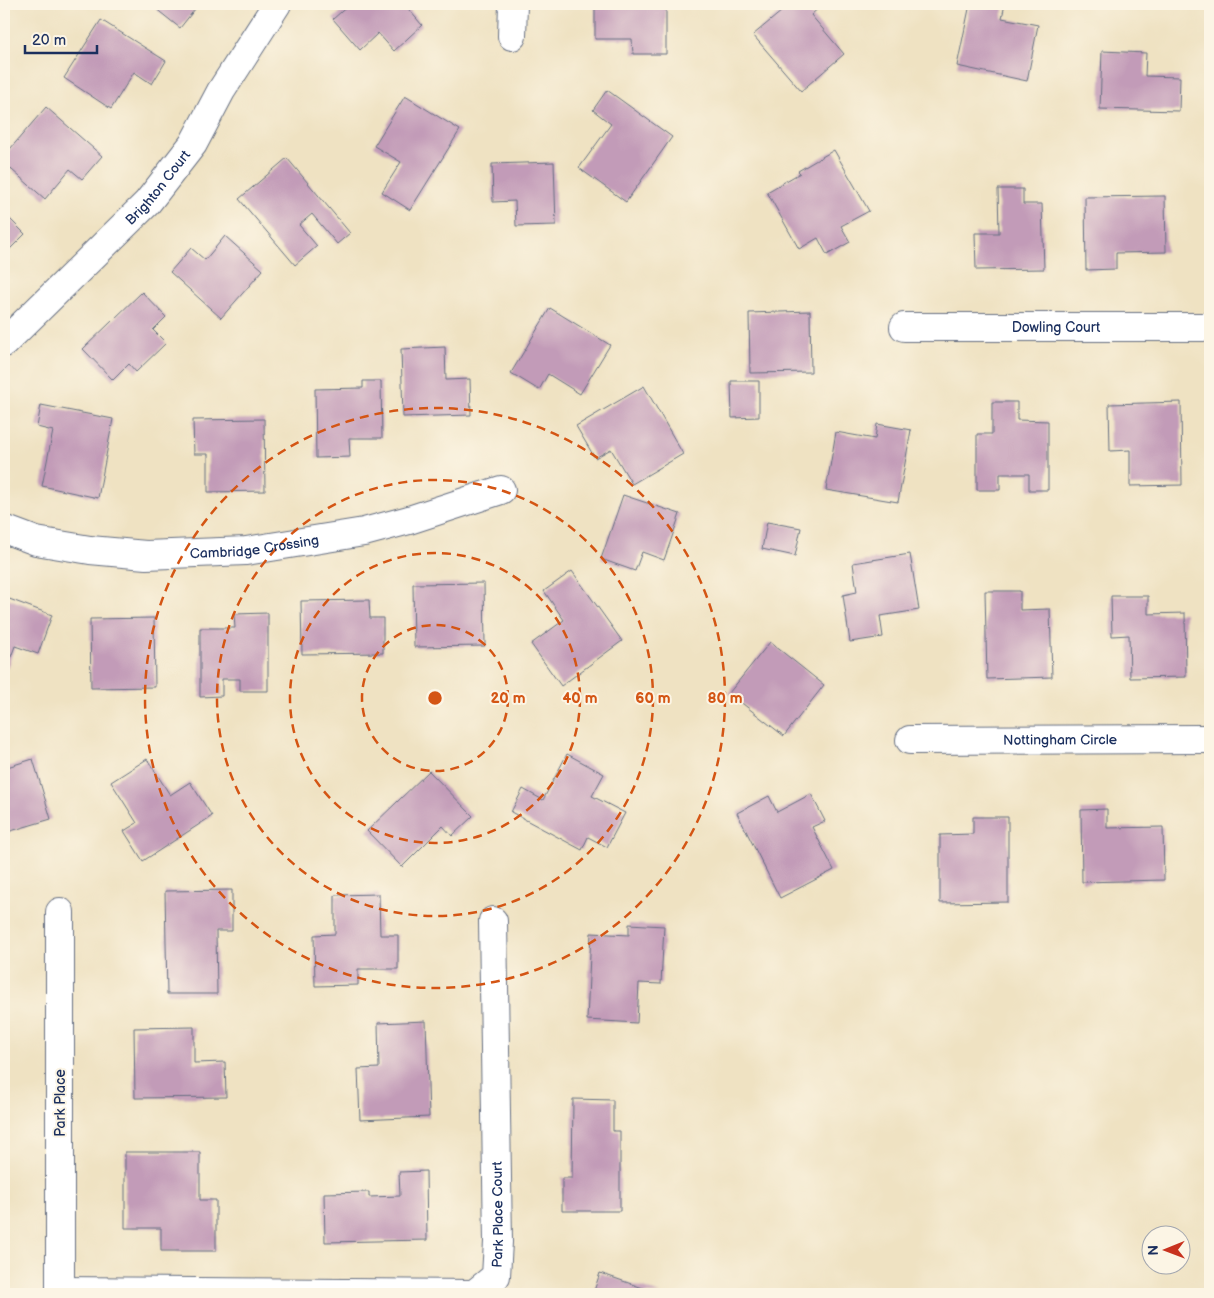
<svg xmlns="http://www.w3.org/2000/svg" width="1214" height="1298" viewBox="0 0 1214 1298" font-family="'Balsamiq Sans',sans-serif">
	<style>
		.building { fill: #c29bb8 }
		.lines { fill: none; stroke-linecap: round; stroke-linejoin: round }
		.minor-casing { stroke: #656e81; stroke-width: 30 }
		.minor { stroke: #fff; stroke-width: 28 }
		.ring { fill: none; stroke: #d45514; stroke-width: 2.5; stroke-dasharray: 9 6 }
		.labels { text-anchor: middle; stroke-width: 4; stroke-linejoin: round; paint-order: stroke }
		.street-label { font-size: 14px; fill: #1b2f5e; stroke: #fcf5e5 }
		.centre { fill: #d45514; stroke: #fcf5e5; stroke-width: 2.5 }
		.ring-label { font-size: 15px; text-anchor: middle; font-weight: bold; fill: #d45514; stroke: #fcf5e5; stroke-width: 4; stroke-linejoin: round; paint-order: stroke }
	</style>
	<rect width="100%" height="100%" fill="#fcf5e5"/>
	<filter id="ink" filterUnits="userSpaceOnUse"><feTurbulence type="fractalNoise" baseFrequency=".02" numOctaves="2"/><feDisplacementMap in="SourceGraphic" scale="10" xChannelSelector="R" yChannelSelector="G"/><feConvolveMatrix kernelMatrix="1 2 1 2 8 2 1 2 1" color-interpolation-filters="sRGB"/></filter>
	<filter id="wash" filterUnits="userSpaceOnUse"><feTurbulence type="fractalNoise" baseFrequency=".0096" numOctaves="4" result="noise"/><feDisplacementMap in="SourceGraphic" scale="20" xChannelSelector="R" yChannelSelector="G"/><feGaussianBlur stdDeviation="1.12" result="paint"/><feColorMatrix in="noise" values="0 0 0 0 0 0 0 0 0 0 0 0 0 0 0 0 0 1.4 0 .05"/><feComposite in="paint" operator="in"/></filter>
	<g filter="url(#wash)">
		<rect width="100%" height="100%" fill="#efe2c2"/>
		<g id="blocks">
			<path class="building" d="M150,4H199L180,28Z
				M350,4H404L422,25L394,51L378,33L360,50L333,19Z
				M610,4H666V54H633L632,39H595V7H610Z
				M776,4H823L811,15L844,54L801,91L753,35L782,11Z
				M970,4H1005L1002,18L1038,25L1027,81L957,66Z
				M101,20L166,61L152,84L134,72L111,109L64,78Z
				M1102,51L1146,53L1145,76L1180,77L1179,111L1100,109Z
				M607,90L672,137L626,202L579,168L611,124L593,110Z
				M405,96L460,130L410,210L382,192L401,162L374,146Z
				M46,107L102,156L82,179L70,169L45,199L4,163V156Z
				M834,150L869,211L841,226L850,242L827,255L818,238L799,249L767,192L800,173L798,171Z
				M287,158L350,233L337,244L312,214L299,225L317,246L295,265L239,199Z
				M554,162L556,225L516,226L515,201L493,202L492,164Z
				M998,189H1023V204H1042L1044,269L976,270L975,233H999Z
				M1165,196L1166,252L1116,253V269L1086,270L1085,197Z
				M4,213L25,234L4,255Z
				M225,236L263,270L221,318L170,272L191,248L205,260Z
				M142,292L166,317L153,330L166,343L136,372L129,364L113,380L83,349Z
				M550,308L610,345L580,394L548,374L539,390L511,373Z
				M810,311L811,372L750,373L749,313Z
				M445,347L446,380L470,379L471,415L403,417L401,349Z
				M363,381H381L382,438H349L350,457L316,458L315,389L363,388Z
				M731,381H759V417L732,418Z
				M644,386L683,454L632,484L611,449L595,458L576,426Z
				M992,402H1017V420L1048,421V490H1029V474H1000V490H977V434H992Z
				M1181,402L1182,485L1130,486V450L1110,451L1109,404Z
				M41,405L113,419L98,498L42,486L53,431L37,427Z
				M264,419L265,491L208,492V454H194L193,420Z
				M877,424L911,430L898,502L826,490L836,432L875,439Z
				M623,495L680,514L664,560L642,552L635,571L601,559Z
				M767,522L801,528L795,556L762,549Z
				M910,554L919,610L880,616L883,637L850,642L843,595L857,592L853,563Z
				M572,571L622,641L561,686L531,644L564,620L544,591Z
				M484,583L485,646L414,647L413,584Z
				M985,591H1020V610L1050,609L1052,677L987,679Z
				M1111,596H1148V614L1185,613L1186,677L1130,678L1129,635L1112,636Z
				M4,597L52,615L38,654L15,646L7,668L4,667Z
				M369,600L370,618H383V653L302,654L301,601Z
				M268,613V691H240V679H222V696L200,697V628H235L234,614Z
				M154,618L155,687L91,688L90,619Z
				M770,642L824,685L784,736L729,693Z
				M567,754L604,774L592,796L625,813L607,847L588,837L582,850L511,812L523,789L543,800Z
				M33,759L51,819L4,833V768Z
				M147,759L170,795L190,782L212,816L143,861L124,831L137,823L111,782Z
				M429,771L473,816L452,836L443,826L402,867L367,831Z
				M811,794L825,821L812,827L834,870L780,898L737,813L769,796L777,812Z
				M1107,809V828L1163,827L1164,880L1082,882L1081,810Z
				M973,817H1008V902L940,903V835L973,834Z
				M232,890V931H216L217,994H167L165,891Z
				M379,894L380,935H398V969H358V985L315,986L314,935L335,934V895Z
				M629,924L664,926L661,984L639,983L637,1023L587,1020L591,933L629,935Z
				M426,1021L429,1117L360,1120L358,1069L379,1068L378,1023Z
				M194,1027V1063L225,1062L226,1097L135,1098L134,1028Z
				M573,1099L613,1100V1131H620V1211H562V1178H572Z
				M125,1152H200V1200H216V1251H161V1228H125Z
				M426,1171L427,1240L325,1242L324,1193L369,1192V1197L400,1196L399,1172Z
				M600,1273L660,1294H593Z"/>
		</g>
	</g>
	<g filter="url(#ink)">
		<use href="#blocks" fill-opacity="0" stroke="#656e81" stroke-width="1"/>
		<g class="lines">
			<g class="minor-casing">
				<g id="minor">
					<path d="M512,36L513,4"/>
					<path id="s1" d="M904,327H1210"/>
					<path id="s2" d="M4,343L147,203L193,144L221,91L277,4"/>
					<path id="s3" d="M4,529L36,541L90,550L146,555L246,551L364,532L409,520L501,490"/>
					<path id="s4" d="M910,740L1210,739"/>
					<path id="s5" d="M60,1291L474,1294L496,1276L498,1242L493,921"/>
					<path d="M60,1294V912"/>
				</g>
			</g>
			<use href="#minor" class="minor"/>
		</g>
	</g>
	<g class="ring">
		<circle cx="435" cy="698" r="73"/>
		<circle cx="435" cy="698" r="145"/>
		<circle cx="435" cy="698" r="218"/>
		<circle cx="435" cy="698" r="290"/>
	</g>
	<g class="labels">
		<g class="street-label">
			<text dy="5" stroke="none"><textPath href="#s2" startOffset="219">Brighton Court</textPath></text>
			<text dy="5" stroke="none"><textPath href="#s1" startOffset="152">Dowling Court</textPath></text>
			<text dy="5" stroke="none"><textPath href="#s3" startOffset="254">Cambridge Crossing</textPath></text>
			<text dy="5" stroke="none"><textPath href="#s4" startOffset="150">Nottingham Circle</textPath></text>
			<text transform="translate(60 1103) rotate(-90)" y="5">Park Place</text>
			<text dy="5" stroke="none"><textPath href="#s5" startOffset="504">Park Place Court</textPath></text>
		</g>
	</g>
	<circle cx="435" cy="698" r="8" class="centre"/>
	<g class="ring-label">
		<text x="508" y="703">20 m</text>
		<text x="580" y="703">40 m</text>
		<text x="653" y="703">60 m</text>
		<text x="725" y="703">80 m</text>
	</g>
	<rect width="1214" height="1298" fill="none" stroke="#fcf5e5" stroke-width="20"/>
	<g transform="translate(1166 1250) rotate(269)"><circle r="24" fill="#fcf5e5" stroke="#a2a6af"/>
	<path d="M0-4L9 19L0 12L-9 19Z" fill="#c8321e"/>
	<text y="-8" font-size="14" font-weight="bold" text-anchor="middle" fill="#1b2f5e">N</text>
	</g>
	<path d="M25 45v8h72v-8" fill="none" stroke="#1b2f5e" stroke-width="2.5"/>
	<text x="32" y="45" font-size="15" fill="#1b2f5e" stroke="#fcf5e5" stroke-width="4" paint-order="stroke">20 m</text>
</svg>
